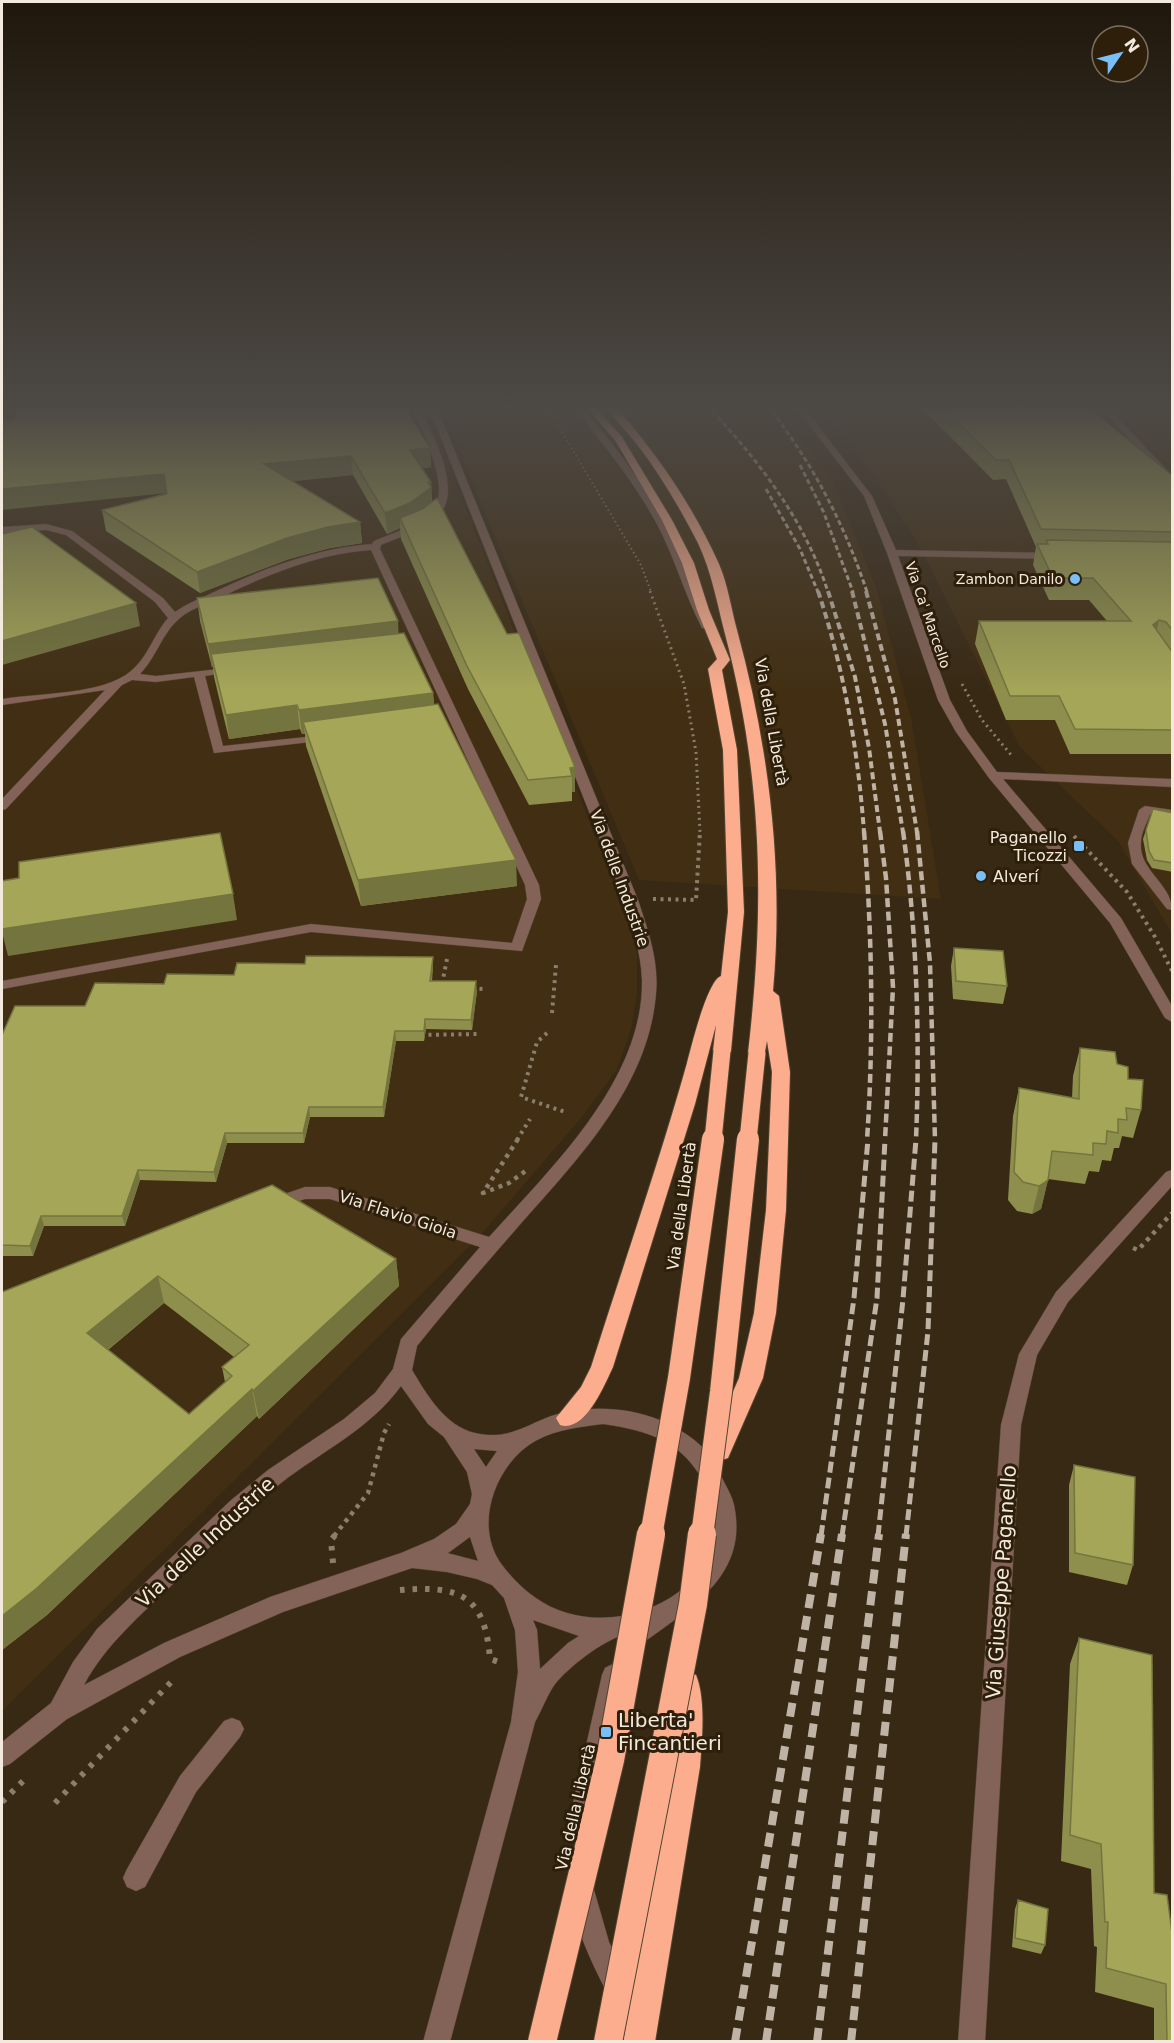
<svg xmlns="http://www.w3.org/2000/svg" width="1174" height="2043" viewBox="0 0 1174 2043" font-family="'DejaVu Sans',sans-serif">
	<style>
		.built { fill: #422f13 }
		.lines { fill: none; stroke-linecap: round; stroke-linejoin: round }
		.minor-casing { stroke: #524430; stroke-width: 1 }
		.highway-casing { stroke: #524430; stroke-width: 2 }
		.path-far4 { stroke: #8a7e6c; stroke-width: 2; stroke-dasharray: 1.5 3; stroke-linecap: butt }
		.path-far3 { stroke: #8a7e6c; stroke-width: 3; stroke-dasharray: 2 4; stroke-linecap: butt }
		.path-far2 { stroke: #8a7e6c; stroke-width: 4; stroke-dasharray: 3 4.5; stroke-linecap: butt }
		.path-far1 { stroke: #8a7e6c; stroke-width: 4.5; stroke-dasharray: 4 5; stroke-linecap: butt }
		.path { stroke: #8a7e6c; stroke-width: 6; stroke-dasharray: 4.5 8; stroke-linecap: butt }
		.minor { fill: #836357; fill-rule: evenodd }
		.highway { fill: #fbad8e; fill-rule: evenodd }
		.rail-far4 { stroke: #beb3a4; stroke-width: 3; stroke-dasharray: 5 3; stroke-linecap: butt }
		.rail-far3 { stroke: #beb3a4; stroke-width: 4; stroke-dasharray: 7 4; stroke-linecap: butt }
		.rail-far2 { stroke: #beb3a4; stroke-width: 4.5; stroke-dasharray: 9 4.5; stroke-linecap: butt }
		.rail-far1 { stroke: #beb3a4; stroke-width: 5; stroke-dasharray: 11 5; stroke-linecap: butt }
		.rail { stroke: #beb3a4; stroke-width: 8; stroke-dasharray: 14 8; stroke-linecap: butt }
		.highway-bridge-far2-casing { stroke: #524430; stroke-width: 19; stroke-linecap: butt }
		.highway-bridge-far1-casing { stroke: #524430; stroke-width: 24; stroke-linecap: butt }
		.highway-bridge-casing { stroke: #524430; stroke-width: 30; stroke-linecap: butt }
		.highway-bridge-far2 { stroke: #fbad8e; stroke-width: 17 }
		.highway-bridge-far1 { stroke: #fbad8e; stroke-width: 22 }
		.highway-bridge { stroke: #fbad8e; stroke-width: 28 }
		.wall { fill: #8e8f4c; fill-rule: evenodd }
		.shaded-wall { fill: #74743e }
		.building { fill: #a5a658; stroke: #74743e; stroke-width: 1.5; fill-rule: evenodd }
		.poi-dot { fill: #79bff8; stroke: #2d1f0a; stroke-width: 2 }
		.labels { text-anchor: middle; stroke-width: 6; stroke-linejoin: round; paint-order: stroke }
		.far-poi-label { font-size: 14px; fill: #f3eadd; stroke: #2d1f0a; text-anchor: end }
		.far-street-label { font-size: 14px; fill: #f3eadd; stroke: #2d1f0a }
		.street-label { font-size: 16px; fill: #f3eadd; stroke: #2d1f0a }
		.poi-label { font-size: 16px; fill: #f3eadd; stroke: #2d1f0a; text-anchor: end }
		.near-street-label { font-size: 20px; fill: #f3eadd; stroke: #2d1f0a }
		.near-poi-label { font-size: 20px; fill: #f3eadd; stroke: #2d1f0a; text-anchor: start }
	</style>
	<rect width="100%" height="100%" fill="#382914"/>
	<path class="built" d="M2,405H425L629,922L637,954V993L631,1029L617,1069L582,1117L480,1236L2,1711Z
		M440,405H774L831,477L876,587L911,718L941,899L639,880Z
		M815,405H1172V934L1118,841L1020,747L917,541L869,468Z"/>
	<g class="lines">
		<g class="minor-casing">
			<path id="minor" d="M411,405H419C430,430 461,485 442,511C429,529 401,536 381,545L380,549L539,885L541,899L522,951L311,932L2,989V981L311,924L512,943L527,899L525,885L371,550C316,554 266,575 217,599C204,605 191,609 180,618C162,633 156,658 140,674L156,676L237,667V671L205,676L223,746L324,735L330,738L328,740L214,753L194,677L156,682L132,680L122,685L6,809L2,810V799L105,690L2,705V699C38,693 103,695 131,671C148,657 154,634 168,618L155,602L66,535L46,530L2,533V527L46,524L72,531L163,598L175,612C186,604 199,599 212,593C262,569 316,548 372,544L374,541C393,533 417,526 432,511C453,489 421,429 411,405Z
				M428,405H436L638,900C648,930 659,961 656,993C649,1087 576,1161 517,1228C483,1267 449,1306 417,1346L412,1370C427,1395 445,1426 475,1433C514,1442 531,1419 566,1412C618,1402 675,1415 711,1456C716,1463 720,1473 723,1480C727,1488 732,1496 734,1505C749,1576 690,1608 643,1643L635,1646L627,1643L624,1635C603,1640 569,1667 555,1684C547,1695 542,1710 535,1722L450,2042H423L511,1722L518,1672L515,1630L504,1598L492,1585L477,1579L447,1572L412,1568L283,1612L180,1657L67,1719L10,1764L2,1767V1742L51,1703L73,1662L97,1629L230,1501L268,1470L344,1419L375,1393L393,1369L401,1339L480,1247L330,1199H305L273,1210L267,1208L264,1204L267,1200L305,1187H330L489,1237C551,1168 644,1080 642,980C641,952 632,926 624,900ZM401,1386L428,1424L444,1437L467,1472L472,1494L470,1504L456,1524L434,1539L401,1553L270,1597L164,1643L84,1685C105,1645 142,1614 174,1583C209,1548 242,1513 281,1483C322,1451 370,1429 401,1386ZM603,1424C650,1431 684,1441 706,1487C747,1573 643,1636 567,1613C540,1605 519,1587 502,1565C472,1525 496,1462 537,1440C558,1429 580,1427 603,1424ZM474,1449L497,1451L486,1467ZM470,1537L478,1561L447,1553H448ZM533,1620L579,1636L568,1643L540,1669L537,1630Z
				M572,405H580C617,447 651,493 676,544C689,572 698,601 712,628L711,630L702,628C685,595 675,559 658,526C634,481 603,444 572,405Z
				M618,405H626L625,421L618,419Z
				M794,405H802L872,496L896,550L1056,553L1061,556L1056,559L898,556L950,700L967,731L997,772L1172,779V787L1003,779L1121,918L1172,1006V1022L1165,1018L1110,923L989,778L956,732L938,700L887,553L864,496Z
				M1097,405H1105L1172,475V481H1169Z
				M1145,806L1172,810V818L1150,814C1147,823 1141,833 1141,842C1138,870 1172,884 1172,910L1167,909L1132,864L1128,843L1139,810Z
				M1172,1170V1186L1068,1302L1037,1355L1021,1425L985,2042H958L1001,1425L1019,1354L1056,1292L1166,1172Z
				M613,1664L621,1668L624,1675L593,1821L590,1830L581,1833L572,1830L569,1821L602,1675L605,1668Z
				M232,1718L240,1721L244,1729L240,1737L196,1792L145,1887L136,1891L127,1887L123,1878L127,1869L180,1776L224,1721Z
				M583,1879L592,1883L609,1942L630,1985L626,1994L617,1998L608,1994C595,1970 564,1908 574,1883Z"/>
		</g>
		<g class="highway-casing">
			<path id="highway" d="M584,405H593L622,437L672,520L694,563L709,610L730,660L722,670L737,750L744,912L731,1051L729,1055H715L713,1051L716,1025L695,1104L613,1367C604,1386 585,1433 560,1425L556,1418L581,1387L591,1367C623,1266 658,1166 687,1063C691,1048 707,981 721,976L728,912L723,750L708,669L717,659L697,610L682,563L662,520L615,440Z
				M605,405H614C656,452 693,506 719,564C728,585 731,608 737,630C769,747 784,870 773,991L779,996L790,1072L786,1210L776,1313L763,1378L728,1458L719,1461L710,1458L707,1451L739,1378L754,1313L766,1210L772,1072L767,1041L764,1057H750L748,1053C765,907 763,778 725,634C717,603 712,573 698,543C680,508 660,474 636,443C626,430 612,418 605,405Z
				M686,1671L696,1675C706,1699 702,1740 700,1767L655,2042H623L672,1767L674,1731L672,1684L676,1675Z"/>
		</g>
		<path class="path-far4" d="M546,405L641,565L651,592"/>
		<path class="path-far3" d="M650,591L684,684L696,752L700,832
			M962,684L982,720L1012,756"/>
		<path class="path-far2" d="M1074,836L1127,892L1155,937L1172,971
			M653,899L696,900L700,831
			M442,984L447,959
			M472,988L483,989
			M552,1013L556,965
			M547,1033L537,1042L521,1097L565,1112
			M421,1035L477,1034
			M517,1140L530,1119"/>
		<path class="path-far1" d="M518,1139L483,1193L509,1183L527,1170
			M1133,1248L1138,1250L1172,1213
			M334,1536L368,1493L384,1433L389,1424"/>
		<path class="path" d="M333,1563L331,1540L336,1534
			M400,1590C461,1585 485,1596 490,1659L502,1663
			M2,1802L26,1778
			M55,1803L174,1679"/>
		<use href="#minor" class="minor"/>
		<use href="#highway" class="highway"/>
		<path class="rail-far4" d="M707,405C758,460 805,520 828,592
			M767,405C812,462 844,523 867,592
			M800,465L824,513L853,592
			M766,489L800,549L818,592"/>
		<path class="rail-far3" d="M818,591C844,669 858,750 864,832
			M828,591L855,677L869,748L880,832
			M852,591L885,724L903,832
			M866,591L895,699L917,832"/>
		<path class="rail-far2" d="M864,831C872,934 874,1037 867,1140
			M880,831L886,878L893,987L885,1140
			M903,831C917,932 920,1038 916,1140
			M917,831L930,963L935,1140"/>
		<path class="rail-far1" d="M821,1536L854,1298L868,1139
			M842,1536L877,1298L885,1139
			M878,1536L903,1299L916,1139
			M906,1536L928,1331L935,1139"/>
		<path class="rail" d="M735,2042L821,1534
			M766,2042L842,1534
			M817,2042L879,1534
			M851,2042L906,1534"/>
		<g class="highway-bridge-far2-casing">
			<path id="highway-bridge-far2" d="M713,1140L722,1051
				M748,1140L757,1053"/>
		</g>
		<g class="highway-bridge-far1-casing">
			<path id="highway-bridge-far1" d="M651,1536L679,1378L713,1139
				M702,1536L721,1392L748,1139"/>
		</g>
		<g class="highway-bridge-casing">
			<path id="highway-bridge" d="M542,2042L610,1760L651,1534
				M608,2042L693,1604L702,1534"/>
		</g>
		<use href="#highway-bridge-far2" class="highway-bridge-far2"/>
		<use href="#highway-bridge-far1" class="highway-bridge-far1"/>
		<use href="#highway-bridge" class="highway-bridge"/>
	</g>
	<path class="wall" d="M919,405H1085L1173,476V754H1070L1055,720H1006L975,644L979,621H1107L1089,600H1049L1033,565L1036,547L1006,479L993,480Z
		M2,421L430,448L431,467L422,468L431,482L432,501L575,767V792H572V801L529,805L468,689L401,539L400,528L387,534L353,475L292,481L360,522L362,543L330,548L289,559L200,593L106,531L102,510L167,493Z
		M197,598L399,633L433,693L434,704L517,886L361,906L306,746L305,734H302L300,729L229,739L214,677L213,667H212L200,621Z
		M1173,813V872L1152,868L1147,860L1143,839L1146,830Z
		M1173,887V902L1171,896Z
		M954,948L1007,986L1003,1004L953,999L951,966Z
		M433,966L432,981L477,991L472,1030L426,1029L424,1041H396L384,1117H310L304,1143H227L216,1182L140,1180L125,1226H44L33,1256H2V1035L85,1006L164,984L234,975Z
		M1080,1048L1117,1064L1128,1079L1141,1110L1133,1138L1122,1136L1119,1148H1114L1111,1161L1102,1160L1099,1172L1089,1171L1085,1184L1048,1179L1041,1209L1032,1214L1017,1211L1008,1200L1013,1116L1019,1088L1072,1098L1073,1076Z
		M272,1185L396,1259L399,1286L259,1419L257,1416L47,1615L2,1650V1292ZM164,1303L234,1357L222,1367L225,1382L189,1414L108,1350Z
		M1074,1465L1133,1565L1127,1585L1069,1572V1485Z
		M1079,1638L1154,1893L1172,1933L1173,2042H1154V2008L1095,1992L1097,1947L1094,1946L1091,1869L1061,1861L1070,1664Z
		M1018,1900L1045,1945L1041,1954L1012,1947L1015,1909Z"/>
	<path class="shaded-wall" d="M430,448L431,467L411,469L410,450Z
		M351,456L353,475L266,484L264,464Z
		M164,474L167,493L2,510V489Z
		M428,482H431L432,507L400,518V528L387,534L385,513Z
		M360,522L362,543L330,548L289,559L200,593L197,572L287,538L328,527Z
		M136,603L140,626L2,665V641Z
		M1159,620L1154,643L1153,625Z
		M398,621L399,644L211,654L213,667H212L208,644Z
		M433,693L435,717L303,722L305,734H302L299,710Z
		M297,705L300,729L229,739L226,715Z
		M575,767V792H572V776L570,768Z
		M516,860L517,886L361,906L358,880Z
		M233,894L237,920L8,956L2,932V929Z
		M433,957V966L430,990V981Z
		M476,981L477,991L472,1030L471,1020Z
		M425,1019L426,1029L424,1041V1031Z
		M395,1031L396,1041L384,1117L383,1107Z
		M309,1107L310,1117L304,1143L303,1133Z
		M225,1133L227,1143L216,1182L214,1172Z
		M138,1170L140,1180L125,1226L122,1216Z
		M1048,1180L1041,1209L1032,1214L1039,1186Z
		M41,1216L44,1226L33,1256L30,1246Z
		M396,1259L399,1286L259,1419L253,1391Z
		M158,1276L164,1303L95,1360L87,1333Z
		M252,1389L257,1416L47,1615L2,1650V1616Z"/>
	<path class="building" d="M15,405H403L430,448L410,450L431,482H428L431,487L429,489L410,503L385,513L351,456L264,464L360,522L328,527L287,538L197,572L102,510L167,494L164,474L2,489V421L16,419Z
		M940,405H1085L1173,476V532L1041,529L1009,460H996Z
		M437,498L507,634L519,633L575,767L570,768L572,776L528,780L467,666L400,518L422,509Z
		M32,527L136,603L2,641V534Z
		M1046,540L1173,542V631L1166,622L1159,620L1153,625L1173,653V730L1075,729L1059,696H1010L979,621H1131L1093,578H1053L1037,544H1048Z
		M378,578L398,621L208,644L197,598Z
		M404,633L433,693L299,710L297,705L226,715L211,654Z
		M438,704L516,860L358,880L303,722Z
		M1153,809L1173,813V863L1154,860L1149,851L1146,830Z
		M220,833L233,894L2,929V881L19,878V862Z
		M954,948L1003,951L1007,986L956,981Z
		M306,956L433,957L430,981H476L471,1020L425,1019L424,1031H395L383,1107H309L303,1133H225L214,1172L138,1170L122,1216H41L30,1246L2,1245V1035L15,1006H85L95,983L164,984L167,974L234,975L237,963L305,964Z
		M1080,1048L1115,1052L1117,1064L1128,1067V1079L1143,1080L1141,1110L1126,1108L1127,1120L1118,1119V1133L1107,1131L1106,1144L1093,1143V1155L1052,1151L1048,1180L1039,1186L1023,1182L1014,1172L1019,1088L1079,1099Z
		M272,1185L396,1259L253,1391L252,1389L37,1588L2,1616V1292ZM158,1276L249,1345L222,1367L232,1376L189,1414L87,1333Z
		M1074,1465L1135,1477L1133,1565L1075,1553Z
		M1079,1638L1152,1655L1154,1893L1167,1895L1172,1933H1173V2042H1167L1166,1984L1106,1968L1108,1922H1105L1101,1844L1070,1835Z
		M1018,1900L1048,1909L1045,1945L1015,1938Z"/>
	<linearGradient id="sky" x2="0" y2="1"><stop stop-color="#1f170b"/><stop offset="0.59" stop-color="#4d4945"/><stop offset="1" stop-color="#4d4945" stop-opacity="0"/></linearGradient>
	<rect width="1174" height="691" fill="url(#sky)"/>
	<g class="poi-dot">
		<circle cx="1075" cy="579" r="6"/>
		<rect x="1073" y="840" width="12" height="12" rx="3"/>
		<circle cx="981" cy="876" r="6"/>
		<rect x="600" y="1726" width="12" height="12" rx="3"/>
	</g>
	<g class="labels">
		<g class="far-poi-label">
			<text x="1063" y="584">Zambon Danilo</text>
		</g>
		<g class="far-street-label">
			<text transform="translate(928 615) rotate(71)" y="5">Via Ca' Marcello</text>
		</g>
		<g class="street-label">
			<text transform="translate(772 722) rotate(80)" y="6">Via della Libertà</text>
			<text transform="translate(620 878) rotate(70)" y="6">Via delle Industrie</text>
			<text transform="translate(681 1206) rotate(-82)" y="6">Via della Libertà</text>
			<text transform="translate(398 1214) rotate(18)" y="6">Via Flavio Gioia</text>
			<text transform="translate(575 1807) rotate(-77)" y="6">Via della Libertà</text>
		</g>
		<g class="poi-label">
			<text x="1067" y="843">Paganello<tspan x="1067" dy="18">Ticozzi</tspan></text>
			<text x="993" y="882" text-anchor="start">Alverí</text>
		</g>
		<g class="near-street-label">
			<text transform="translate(205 1542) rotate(-43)" y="7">Via delle Industrie</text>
			<text transform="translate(1001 1582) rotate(-86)" y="7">Via Giuseppe Paganello</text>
		</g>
		<g class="near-poi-label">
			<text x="618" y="1727">Liberta'<tspan x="618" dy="23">Fincantieri</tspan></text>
		</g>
	</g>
	<rect width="1174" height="2043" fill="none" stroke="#f3eadd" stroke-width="6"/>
	<g transform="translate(1120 54) rotate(55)"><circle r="28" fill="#2d1f0a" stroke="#7c705e" stroke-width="1.5"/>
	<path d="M0-4.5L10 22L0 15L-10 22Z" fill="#79bff8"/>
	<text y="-9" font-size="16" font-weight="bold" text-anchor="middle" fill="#f3eadd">N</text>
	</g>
</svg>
